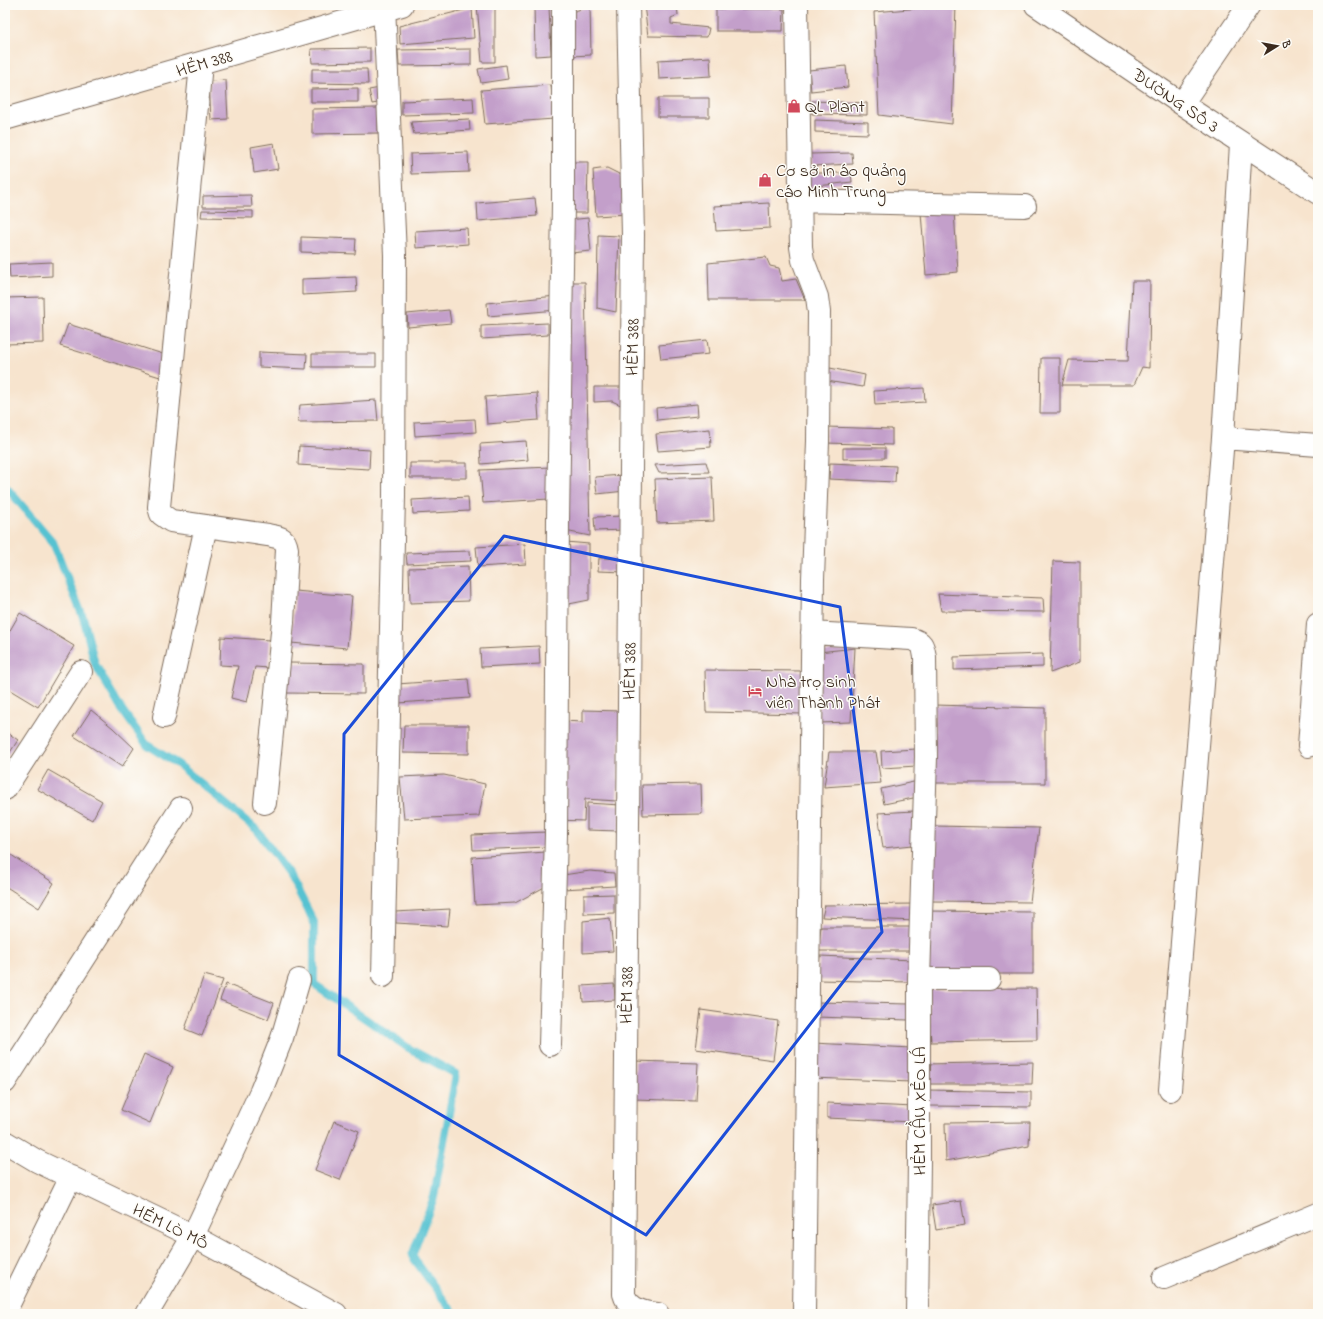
<svg xmlns="http://www.w3.org/2000/svg" width="1323" height="1319" viewBox="0 0 1323 1319" font-family="'Indie Flower',sans-serif">
	<style>
		.lines { fill: none; stroke-linecap: round; stroke-linejoin: round }
		.stream { stroke: #57c2d1; stroke-width: 8 }
		.building { fill: #c39fca }
		.minor-casing { stroke: #7d6b5c; stroke-width: 24 }
		.minor { stroke: #fff; stroke-width: 22 }
		.marked { fill: none; stroke: #1d4ed8; stroke-width: 3; stroke-linejoin: round }
		.labels { text-anchor: middle; stroke-width: 3; stroke-linejoin: round; paint-order: stroke }
		.street-label { font-size: 18px; fill: #3b2a1e; stroke: #fdfcf7 }
		.poi-label { font-size: 18px; fill: #3b2a1e; stroke: #fdfcf7; text-anchor: start }
	</style>
	<rect width="100%" height="100%" fill="#fdfcf7"/>
	<filter id="ink" filterUnits="userSpaceOnUse"><feTurbulence type="fractalNoise" baseFrequency=".025" numOctaves="2"/><feDisplacementMap in="SourceGraphic" scale="8" xChannelSelector="R" yChannelSelector="G"/><feConvolveMatrix kernelMatrix="1 2 1 2 8 2 1 2 1" color-interpolation-filters="sRGB"/></filter>
	<filter id="wash" filterUnits="userSpaceOnUse"><feTurbulence type="fractalNoise" baseFrequency=".012" numOctaves="4" result="noise"/><feDisplacementMap in="SourceGraphic" scale="16" xChannelSelector="R" yChannelSelector="G"/><feGaussianBlur stdDeviation="0.9" result="paint"/><feColorMatrix in="noise" values="0 0 0 0 0 0 0 0 0 0 0 0 0 0 0 0 0 1.4 0 .05"/><feComposite in="paint" operator="in"/></filter>
	<g filter="url(#wash)">
		<rect width="100%" height="100%" fill="#f7e4ce"/>
		<g class="lines">
			<path class="stream" d="M5,488H7L53,542L83,617L95,664L120,707L147,745L179,765L257,830L291,877L314,922V984L410,1049L456,1074L434,1197L412,1256L454,1314"/>
		</g>
		<g id="blocks">
			<path class="building" d="M477,5H495V62H482Z
				M534,5H549L551,55L535,56Z
				M644,5H677L678,15L671,18V24L709,28L707,37L648,36Z
				M956,5L952,124L879,115L874,12Z
				M590,6L591,55L571,56L569,13Z
				M472,8L474,38L400,44L399,26Z
				M716,9H784L783,31H716Z
				M370,48V62L312,63L311,49Z
				M471,49V65L399,66L398,50Z
				M710,57L711,76L659,79L658,60Z
				M506,65L508,79L481,83L478,69Z
				M846,66L848,87L811,91L809,70Z
				M312,69H367L368,84L312,83Z
				M226,80L228,119L211,120L209,81Z
				M551,85L554,119L485,124L481,90Z
				M358,88V102H311V89Z
				M380,88L383,102L372,104L369,90Z
				M473,98L474,113L402,115V101Z
				M658,98H709V117H658Z
				M812,101L867,103V115L812,114Z
				M378,108V133L312,134V109Z
				M469,119L470,130L414,134L411,122Z
				M815,120L868,122V134L815,132Z
				M274,143L278,169L254,173L251,147Z
				M468,152L469,172L411,174L410,154Z
				M852,153L853,164L811,166L810,154Z
				M570,162H588L587,213H569Z
				M607,168L623,176L627,214L596,216L593,170Z
				M808,173H851L852,182L809,187Z
				M251,195L252,207H203V196Z
				M535,198L537,216L478,221L477,203Z
				M769,203L770,228L716,231L714,206Z
				M202,210L253,211V218L201,217Z
				M954,211L958,272L926,275L921,213Z
				M588,218L591,251L571,253L568,220Z
				M467,228L468,244L416,248L415,231Z
				M598,235L619,236L616,312L597,308Z
				M301,237L356,239L355,254L301,252Z
				M766,257L770,266L779,268L782,281L796,279L805,300H709L708,263Z
				M52,262V276L10,278L9,264Z
				M356,277L357,292L302,295V279Z
				M1132,281H1150L1149,368L1142,367L1134,385H1062L1069,360L1128,361Z
				M568,282H585L590,536L565,531Z
				M556,296L557,310L488,316L487,303Z
				M43,297L44,343L5,344V298Z
				M449,310L451,323L408,327L407,314Z
				M548,323V335L481,339V326Z
				M68,324L166,355L160,377L60,346Z
				M707,340L709,354L661,359L659,345Z
				M259,352L307,354L306,369L259,367Z
				M312,354H376V367H312Z
				M1041,358H1060V413H1040Z
				M830,368L865,375L863,387L827,381Z
				M594,387H627V408L612,401L594,402Z
				M924,388L925,402L875,405L874,391Z
				M537,393L539,420L487,424L485,397Z
				M376,400L378,421L298,422L300,405Z
				M697,404L698,416L657,420L656,408Z
				M475,419L476,432L415,436L414,422Z
				M826,427L892,429V445L826,443Z
				M710,429L711,447L658,451L656,434Z
				M526,441L528,460L481,464L480,444Z
				M299,446L370,450L369,469L298,465Z
				M843,448H885V458L843,459Z
				M706,462L709,472L659,473L655,465Z
				M410,463H467V478H410Z
				M830,463L896,466L895,482L829,479Z
				M551,467L549,499L483,503L480,470Z
				M623,475L625,491L597,494L595,477Z
				M712,477L714,521L657,523L655,479Z
				M468,497L469,511L413,514L412,500Z
				M624,516L625,530L595,531L594,517Z
				M566,542L589,544V600L569,604Z
				M525,544L526,564L478,567L476,547Z
				M470,551L471,561L407,564L406,553Z
				M599,558L625,559L624,572L598,571Z
				M1053,561L1080,562V662L1050,673Z
				M468,566L469,601L410,603L409,568Z
				M295,591L352,596L347,648L291,643Z
				M938,594L1043,598L1044,612L941,611Z
				M20,613L74,646L38,707L5,687V639Z
				M221,637L270,640L268,668L255,667L247,702L231,698L238,666L220,665Z
				M539,646L540,664L481,667L480,649Z
				M855,648L851,722L818,723L819,652Z
				M1043,654V667L954,670V657Z
				M288,663L364,664V694L287,693Z
				M705,670L804,671V714L706,712Z
				M468,679L470,698L398,703L397,684Z
				M934,705L1045,708V783H935Z
				M91,710L113,728L134,748L122,767L74,736Z
				M583,710L621,711L617,801L585,799L584,821L558,820L562,721L583,722Z
				M404,725H469V754L403,753Z
				M5,731L18,740L5,760Z
				M916,749L917,766L882,768L881,751Z
				M829,752H876L881,783L824,787Z
				M48,770L102,801L92,820L37,789Z
				M444,775L485,784L479,816L404,819L400,777Z
				M918,781L923,796L884,804L881,789Z
				M701,784L702,814L643,815L642,785Z
				M587,803L620,805L619,831L587,830Z
				M914,811L913,845L883,848L878,813Z
				M933,826L1039,828L1030,902L932,901Z
				M547,832L548,847L473,850L472,835Z
				M5,851L54,883L39,908L5,886Z
				M546,852L550,884L515,903L475,905L472,857Z
				M590,871L614,873L615,886L563,889V875Z
				M614,894V913L584,914V895Z
				M916,904L915,921L822,917L825,905Z
				M450,909L448,926L396,923L395,912Z
				M925,911L1033,912V974H928Z
				M610,918L613,951L583,953V921Z
				M821,927H913L916,951H818Z
				M820,956L913,960L910,982L817,980Z
				M204,975L223,980L202,1036L185,1029Z
				M226,984L274,1003L268,1019L220,1000Z
				M614,984L615,1000L583,1002L582,986Z
				M1036,988L1037,1040L931,1042L928,989Z
				M817,1002L909,1004V1020L816,1017Z
				M701,1010L778,1021L773,1060L696,1049Z
				M813,1043L911,1048V1082L813,1078Z
				M144,1054L173,1067L150,1123L121,1110Z
				M635,1061L698,1063L696,1101L634,1099Z
				M1033,1062L1032,1084H930L925,1064Z
				M928,1090L1031,1092V1107L928,1106Z
				M827,1103L914,1107V1122L827,1118Z
				M334,1121L359,1131L340,1180L315,1170Z
				M1030,1122L1029,1146L946,1161L945,1123Z
				M961,1201L965,1225L936,1230L932,1205Z"/>
		</g>
	</g>
	<g filter="url(#ink)">
		<use href="#blocks" fill-opacity="0" stroke="#7d6b5c" stroke-width="1"/>
		<g class="lines">
			<g class="minor-casing">
				<path id="minor" d="M628,5L633,235L624,1294C628,1309 644,1313 658,1314
					M797,5L801,247L803,260L817,297L819,312L818,441L813,579L804,1314
					M1036,5L1182,104L1318,193
					M201,64L159,507L161,514L171,521L268,535C279,538 285,536 287,549L283,622L265,803
					M1182,104L1249,5
					M5,119L402,5
					M800,201L1025,206
					M1223,438L1318,445
					M812,633L911,639C923,642 923,646 925,657L926,757L919,979
					M164,717L206,526
					M1309,746L1318,624
					M5,789L81,672
					M383,976L394,497L395,255L384,5
					M550,1045L556,835L558,520L563,204V5
					M5,1082L181,808
					M1170,1090L1223,438L1241,144
					M5,1142L37,1161L193,1236L336,1314
					M1164,1278L1318,1214
					M5,1312L71,1177
					M147,1314L193,1236L261,1091L282,1038L299,980
					M917,1314L919,1161V979H989"/>
			</g>
			<use href="#minor" class="minor"/>
		</g>
	</g>
	<path class="marked" d="M504,536L840,607L882,932L646,1235L339,1055L344,734Z"/>
	<defs>
		<g id="shop-bare" transform="scale(1.08)"><path d="M-5-2.5h2.3a2.7 3.5 0 0 1 5.4 0H5L5.5 6h-11ZM-1.5-2.5h3a1.5 2.3 0 0 0-3 0Z" fill="#d1495b" stroke="#fdfcf7" stroke-width="2.5" paint-order="stroke"/></g>
		<g id="hotel-bare" transform="scale(1.08)"><path d="M-6-4.5h1.5V1H6V5H4.5V3h-9V5H-6ZM-4 0a1.8 1.8 0 1 1 3.6 0ZM.5 0V-2.5h3Q6-2.5 6 0Z" fill="#d1495b" stroke="#fdfcf7" stroke-width="2.5" paint-order="stroke"/></g>
	</defs>
	<g fill-rule="evenodd">
		<use href="#shop-bare" x="794" y="106"/>
		<use href="#shop-bare" x="765" y="180"/>
		<use href="#hotel-bare" x="755" y="691"/>
	</g>
	<g class="labels">
		<g class="street-label">
			<text transform="translate(204 63) rotate(-16)" y="6">HẺM 388</text>
			<text transform="translate(1176 100) rotate(34)" y="6">ĐƯỜNG SỐ 3</text>
			<text transform="translate(632 347) rotate(-89)" y="6">HẺM 388</text>
			<text transform="translate(629 671) rotate(-89)" y="6">HẺM 388</text>
			<text transform="translate(626 995) rotate(-89)" y="6">HẺM 388</text>
			<text transform="translate(919 1111) rotate(-90)" y="6">HẺM CẦU XẺO LÁ</text>
			<text transform="translate(171 1226) rotate(26)" y="6">HẺM LÒ MỔ</text>
		</g>
		<g class="poi-label">
			<text x="805" y="112">QL Plant</text>
			<text x="776" y="176">Cơ sở in áo quảng<tspan x="776" dy="21">cáo Minh Trung</tspan></text>
			<text x="766" y="687">Nhà trọ sinh<tspan x="766" dy="21">viên Thành Phát</tspan></text>
		</g>
	</g>
	<rect width="1323" height="1319" fill="none" stroke="#fdfcf7" stroke-width="20"/>
	<g transform="translate(1277 46) rotate(79)" stroke="#fdfcf7" stroke-width="3" paint-order="stroke">
	<path d="M0-3L7 15L0 10L-7 15Z" fill="#3b2a1e"/>
	<text y="-6" font-size="11" font-weight="bold" text-anchor="middle" fill="#3b2a1e">B</text>
	</g>
</svg>
